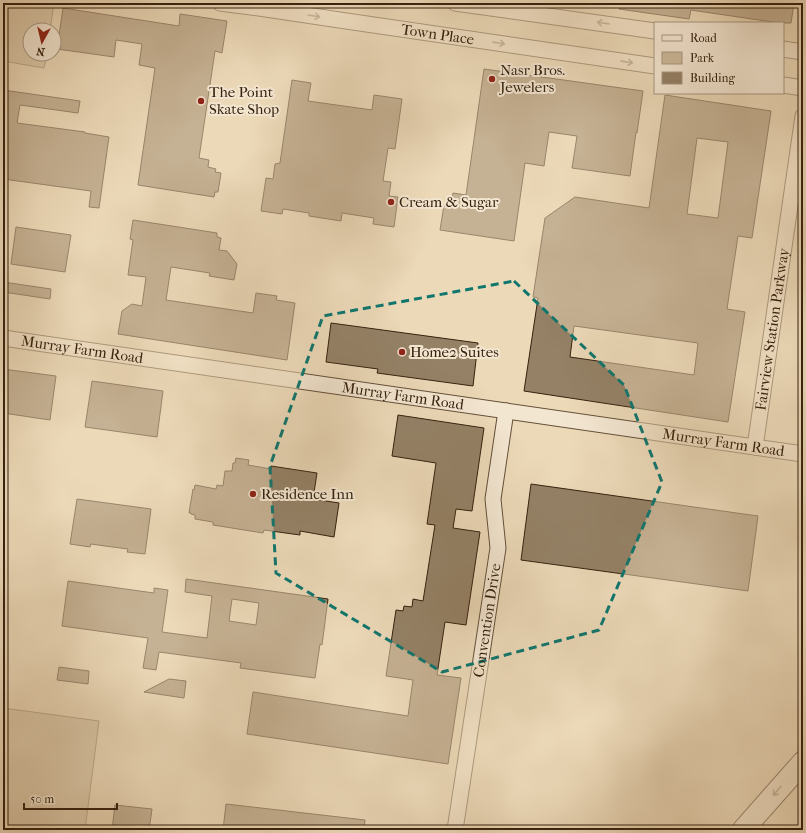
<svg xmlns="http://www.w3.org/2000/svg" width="806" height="833" viewBox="0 0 806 833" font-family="'IM FELL French Canon',serif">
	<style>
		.green { fill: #cdba9b; stroke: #816e54 }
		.building { fill: #948166; stroke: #35210e; fill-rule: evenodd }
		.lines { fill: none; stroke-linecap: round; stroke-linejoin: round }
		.street-casing { stroke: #634f38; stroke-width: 17 }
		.secondary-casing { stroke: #35210e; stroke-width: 23 }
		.street { stroke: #f3e6d1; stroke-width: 15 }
		.secondary { stroke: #f3e6d1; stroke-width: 21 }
		.oneway { stroke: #9e8d79 }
		.marked { fill: none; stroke: #0f766e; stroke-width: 3; stroke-dasharray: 8 5; stroke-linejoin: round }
		.poi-dot { fill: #8f2418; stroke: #f3e6d1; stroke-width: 1.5 }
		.labels { text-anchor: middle; stroke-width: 4; stroke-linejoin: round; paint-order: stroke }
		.street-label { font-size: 15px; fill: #35210e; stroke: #f3e6d1 }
		.poi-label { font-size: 15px; fill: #35210e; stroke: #f3e6d1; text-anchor: start }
	</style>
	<rect width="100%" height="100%" fill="#ecd9b8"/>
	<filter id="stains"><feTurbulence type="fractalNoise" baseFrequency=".005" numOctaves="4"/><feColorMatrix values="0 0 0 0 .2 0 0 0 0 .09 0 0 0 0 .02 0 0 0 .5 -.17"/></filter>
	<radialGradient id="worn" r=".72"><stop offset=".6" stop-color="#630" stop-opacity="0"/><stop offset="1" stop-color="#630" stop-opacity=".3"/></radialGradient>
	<path class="green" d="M3,3H54L50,30H30V54H47L44,68L3,61Z
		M3,708L99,721L85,830H3Z"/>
	<path class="building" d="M619,3H794L791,23H779L691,10L689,19L619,9Z
		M63,8L179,26L180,14L227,21L222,53L215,51L199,158L209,160L208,167L216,169L215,172L221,173L218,192H215L214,197L138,185L155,68L139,65L142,44L116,40L114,57L57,49Z
		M484,69L643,91L637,133L636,132L630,176L572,168L577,136L549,132L544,166L525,163L514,241L440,230L444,205L451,206L453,193L466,195Z
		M292,80L311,83L308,101L372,110L374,95L402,99L395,149L388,148L383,181L391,182L389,196L398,197L394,227L373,224L374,218L342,213L341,221L309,216V213L283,209L282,214L261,211L266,178L273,179L275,164L280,163Z
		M3,90L80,101L78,113L20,105L17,123L85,132V133L109,137L99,208L89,207L91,191L3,179Z
		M665,95L771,111L752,238L738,236L727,309L745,312L728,422L524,391L538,298L533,297L545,218L575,197L649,208ZM697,138L728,142L718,218L687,214ZM574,326L698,343L694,375L570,357Z
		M133,220L217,233V237L221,238L219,250L227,251L237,264L234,280L209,276L210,273L171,267L166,300L253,313L256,293L277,296L276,300L295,303L287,360L118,334L122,311L132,304L142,306L146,277L128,275L133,240L130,239Z
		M16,227L71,235L65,272L11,264Z
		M3,282L51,289L50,299L3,292Z
		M331,323L478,343L473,386L377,373L378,369L326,362Z
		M3,369L56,376L50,420L3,413Z
		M92,381L163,391L157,437L85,427Z
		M398,415L484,428L472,511L456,509L453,528L480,532L466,625L445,622L437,675L461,678L448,764L247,734L253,692L408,716L413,680L386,676L396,610L403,611L404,606L412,607L413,599L423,601L435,525L427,524L436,463L392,456Z
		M236,458L249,460L248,465L271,469V466L317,473L313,499L339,503L334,537L300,531V535L264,530L263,533L213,525V522L195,519V515L191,514V513H189L193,489L194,490L195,485L216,489L217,485L223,486L225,471H232L233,463H235Z
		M531,484L758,516L748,591L521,560Z
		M77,499L151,509L145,554L127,552L128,549L105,546L91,544L90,547L70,544Z
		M186,579L328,599L322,645L320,644L315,678L240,668L241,663L159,652L156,670L143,668L148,638L62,626L68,581L154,593V588L168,590L162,632L207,638L212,596L185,592ZM232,599L259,603L256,625L229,621Z
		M59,667L89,671L88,684L57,680Z
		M169,679L186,681L184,698L144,692Z
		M226,804L365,820L364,830H223Z
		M115,805L152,809L149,830H112Z"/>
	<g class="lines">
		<g class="street-casing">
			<g id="street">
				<path id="s1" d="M220,3L259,8L353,22L655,66"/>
				<path d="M455,3L655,31"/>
				<path d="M783,49L803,52"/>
				<path d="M783,85L803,88"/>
				<path id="s2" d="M3,338L803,454"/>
				<path id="s3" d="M755,447L803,116"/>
				<path id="s4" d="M455,830L498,548L493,499L506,411"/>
			</g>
		</g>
		<g class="secondary-casing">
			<path id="secondary" d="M743,830L803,762"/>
		</g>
		<use href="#street" class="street"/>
		<use href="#secondary" class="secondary"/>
	</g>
	<defs><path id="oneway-shaft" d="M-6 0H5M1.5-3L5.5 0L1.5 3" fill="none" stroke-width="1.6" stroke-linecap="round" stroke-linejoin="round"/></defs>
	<g class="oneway">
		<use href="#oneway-shaft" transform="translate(314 16) rotate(9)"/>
		<use href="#oneway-shaft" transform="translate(603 23) rotate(-172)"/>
		<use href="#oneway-shaft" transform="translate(499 43) rotate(8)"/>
		<use href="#oneway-shaft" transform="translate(627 62) rotate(8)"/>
		<use href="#oneway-shaft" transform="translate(777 791) rotate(131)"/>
	</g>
	<path d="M0 0H806V833H0ZM514,281L624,385L662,482L599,630L442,672L276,573L270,466L323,316Z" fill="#ecd9b8" fill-opacity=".55" fill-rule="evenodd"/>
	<path class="marked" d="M514,281L624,385L662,482L599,630L442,672L276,573L270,466L323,316Z"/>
	<g class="poi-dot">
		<circle cx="492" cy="79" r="4"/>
		<circle cx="201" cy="101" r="4"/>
		<circle cx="391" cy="202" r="4"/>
		<circle cx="402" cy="352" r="4"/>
		<circle cx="253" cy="494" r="4"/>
	</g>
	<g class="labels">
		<g class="street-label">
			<text dy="5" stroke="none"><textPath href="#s1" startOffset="220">Town Place</textPath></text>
			<text dy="5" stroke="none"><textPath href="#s3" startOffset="119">Fairview Station Parkway</textPath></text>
			<text dy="5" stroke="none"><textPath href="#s2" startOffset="80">Murray Farm Road</textPath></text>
			<text dy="5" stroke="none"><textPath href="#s2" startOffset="404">Murray Farm Road</textPath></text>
			<text dy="5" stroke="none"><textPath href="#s2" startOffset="728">Murray Farm Road</textPath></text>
			<text dy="5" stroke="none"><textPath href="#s4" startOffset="212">Convention Drive</textPath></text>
		</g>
		<g class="poi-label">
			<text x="500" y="75">Nasr Bros.<tspan x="500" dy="17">Jewelers</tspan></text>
			<text x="209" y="97">The Point<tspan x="209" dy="17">Skate Shop</tspan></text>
			<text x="399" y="207">Cream &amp; Sugar</text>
			<text x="410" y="357">Home2 Suites</text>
			<text x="261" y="499">Residence Inn</text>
		</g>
	</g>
	<rect width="806" height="833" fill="none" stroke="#ecd9b8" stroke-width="16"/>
	<rect x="4" y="4" width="798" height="825" fill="none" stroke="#35210e" stroke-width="2"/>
	<rect x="8" y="8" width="790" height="817" fill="none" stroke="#35210e"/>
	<rect x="654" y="22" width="130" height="72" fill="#f3e6d1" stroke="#a79783"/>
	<rect x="662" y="35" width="20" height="6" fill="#f3e6d1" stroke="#a79783"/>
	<text x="690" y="42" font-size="12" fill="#35210e">Road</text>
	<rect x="662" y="52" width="20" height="12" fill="#cdba9b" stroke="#a79783"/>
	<text x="690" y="62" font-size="12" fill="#35210e">Park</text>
	<rect x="662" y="72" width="20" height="12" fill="#948166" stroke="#a79783"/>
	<text x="690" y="82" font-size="12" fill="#35210e">Building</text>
	<g transform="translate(42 42) rotate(188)"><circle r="19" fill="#f3e6d1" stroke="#a79783"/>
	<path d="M0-3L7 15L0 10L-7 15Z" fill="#8f2418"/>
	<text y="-6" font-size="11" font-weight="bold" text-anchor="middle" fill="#35210e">N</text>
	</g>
	<path d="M24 803v6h93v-6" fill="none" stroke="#35210e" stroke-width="2"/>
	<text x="30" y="803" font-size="12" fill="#35210e" stroke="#f3e6d1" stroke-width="3" paint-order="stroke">50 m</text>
	<rect width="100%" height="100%" filter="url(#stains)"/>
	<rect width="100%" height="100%" fill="url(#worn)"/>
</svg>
